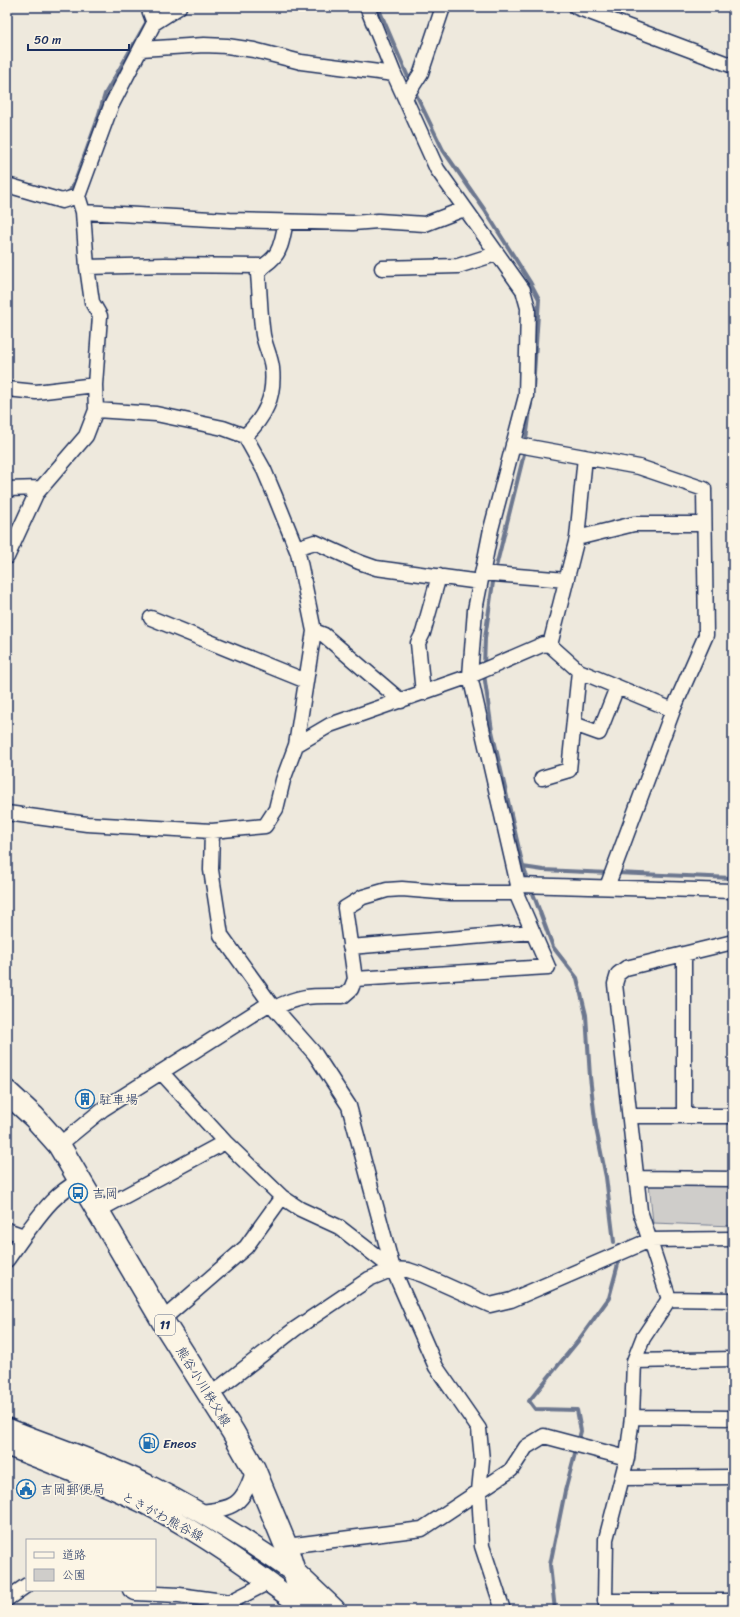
<svg xmlns="http://www.w3.org/2000/svg" width="740" height="1617" viewBox="0 0 740 1617" font-family="Sriracha,'Klee One',sans-serif">
	<style>
		.green { fill: #cfcdca; stroke: #757e94 }
		.lines { fill: none; stroke-linecap: round; stroke-linejoin: round }
		.stream { stroke: #6c778f; stroke-width: 4 }
		.street-casing { stroke: #1b2f5e; stroke-width: 17 }
		.secondary-casing { stroke: #1b2f5e; stroke-width: 22 }
		.primary-casing { stroke: #1b2f5e; stroke-width: 25 }
		.street { stroke: #fcf5e5; stroke-width: 14 }
		.secondary { stroke: #fcf5e5; stroke-width: 19 }
		.primary { stroke: #fcf5e5; stroke-width: 22 }
		.labels { text-anchor: middle; stroke-width: 3.5; stroke-linejoin: round; paint-order: stroke }
		.shield { fill: #fcf5e5; stroke: #5e6a86; stroke-width: 1 }
		.shield-label { font-size: 12px; font-weight: bold; fill: #1b2f5e }
		.poi-label { font-size: 13px; fill: #1b2f5e; stroke: #fcf5e5; text-anchor: start }
		.street-label { font-size: 13px; fill: #1b2f5e; stroke: #fcf5e5 }
	</style>
	<rect width="100%" height="100%" fill="#eee9dd"/>
	<filter id="ink" filterUnits="userSpaceOnUse"><feTurbulence type="fractalNoise" baseFrequency=".025" numOctaves="2"/><feDisplacementMap in="SourceGraphic" scale="8" xChannelSelector="R" yChannelSelector="G"/><feConvolveMatrix kernelMatrix="1 2 1 2 8 2 1 2 1" color-interpolation-filters="sRGB"/></filter>
	<g filter="url(#ink)">
		<path class="green" d="M649,1183L733,1184V1226L653,1223Z"/>
		<g class="lines">
			<path class="stream" d="M378,7L411,84
				M161,9L163,7
				M414,90L443,150L484,209L530,282L539,299L533,388
				M65,194L70,191L76,179L96,124L105,94L146,23
				M484,667L485,638L494,575L524,454L531,403
				M484,674L492,731L523,867L529,882
				M523,867L543,870L609,873
				M616,873L733,878
				M531,888L553,947L577,978L586,1015L590,1077L596,1128L606,1177L614,1242
				M555,1610L550,1565L565,1491L581,1431L577,1410L535,1409L529,1401L578,1341L609,1298L618,1264"/>
			<g class="street-casing">
				<path id="street" d="M148,7L154,23
					M367,7L394,74L437,169L523,290L528,308L526,396L491,529L475,610L470,676L518,885L733,891
					M576,7L733,66
					M141,49L204,45L227,46L254,50L301,62L394,74
					M405,98L421,73L443,7
					M7,185L62,201L78,196
					M83,212L230,220L353,223L378,221L425,224L464,209
					M87,267L165,265L261,266
					M382,268L458,266L496,254
					M7,389L36,392L95,385
					M245,436C265,417 275,397 272,368C271,357 265,346 263,335C260,315 260,294 258,274C261,265 267,265 273,258C282,250 283,233 286,222
					M513,444L639,467L704,489L706,635L673,710L607,887
					M7,489L41,488
					M577,538L585,457
					M296,548L315,542L359,562L376,568L480,582
					M7,557L36,494L86,436L96,410L95,385L100,316L92,302L87,267L83,212L78,196L111,106L154,23L179,7
					M482,573L566,580
					M151,618L306,681
					M314,631L324,635L401,701
					M550,645L577,538L634,524H704
					M423,693L418,643L423,633L439,576
					M574,724L599,733L617,687
					M296,745L330,725L470,676L544,644L550,645L579,671L673,710
					M542,778L569,770L579,671
					M7,813L87,824L212,831L265,826L276,809L283,780L296,745L314,631L298,553L275,496L264,470L245,436L223,428L156,414L96,410
					M212,831L211,870L221,935L270,1003L315,1054L349,1106L393,1269L436,1367L479,1429L482,1460L479,1491L482,1546L503,1610
					M350,947L533,932
					M684,954V1116
					M355,979L548,967L516,893L518,885
					M275,1008C301,994 314,996 343,996L351,989L355,979L345,908L363,897L387,890L402,889L451,893H516
					M161,1072L225,1142L282,1197L300,1209L339,1227L393,1269
					M630,1116H733
					M59,1145L103,1109L270,1003
					M637,1178L733,1179
					M99,1210L225,1142
					M7,1230L24,1236L7,1260
					M24,1236C43,1211 52,1196 80,1180
					M669,1299L733,1300
					M162,1320L246,1247L282,1197
					M634,1361L733,1359
					M210,1395L295,1329L369,1279L393,1269L408,1270L423,1275L490,1305L511,1300L650,1240L733,1239
					M632,1417L733,1418
					M622,1478L733,1477
					M198,1512C235,1509 243,1505 254,1469
					M286,1546L422,1529L511,1470L526,1447L544,1436L627,1458
					M130,1590L135,1593L179,1595L230,1602L269,1582
					M7,1599L27,1585
					M605,1601H733
					M609,1610L605,1601L606,1539L627,1458L632,1417L634,1361L643,1338L669,1299L640,1211L615,984L618,974L626,968L733,942"/>
			</g>
			<g class="secondary-casing">
				<path id="secondary" d="M7,1428C55,1447 105,1463 151,1486C202,1512 250,1542 297,1575
					M7,1446C53,1464 101,1482 145,1504C202,1533 254,1571 305,1609"/>
			</g>
			<g class="primary-casing">
				<path id="primary" d="M7,1092L34,1117L59,1145L162,1320L233,1432L254,1469L286,1546L306,1610
					M297,1575L334,1610"/>
			</g>
			<use href="#street" class="street"/>
			<use href="#secondary" class="secondary"/>
			<use href="#primary" class="primary"/>
		</g>
	</g>
	<defs>
		<g id="building-ring" transform="scale(1)"><circle r="9.5" fill="#fcf5e5" stroke="#1f6fb2" stroke-width="1.5"/><path d="M-4-6H4V6H1V3H-1V6H-4ZM-2.5-4.3h1.7v1.8h-1.7ZM.8-4.3h1.7v1.8H.8ZM-2.5-1h1.7V.8h-1.7ZM.8-1h1.7V.8H.8Z" fill="#1f6fb2"/></g>
		<g id="bus-ring" transform="scale(1)"><circle r="9.5" fill="#fcf5e5" stroke="#1f6fb2" stroke-width="1.5"/><path d="M-5-6H5V4H4V6H2V4H-2V6H-4V4H-5ZM-3.5-4V0h7V-4ZM-3.5 1.2v1.5H-2V1.2ZM2 1.2v1.5H3.5V1.2Z" fill="#1f6fb2"/></g>
		<g id="fuel-ring" transform="scale(1)"><circle r="9.5" fill="#fcf5e5" stroke="#1f6fb2" stroke-width="1.5"/><path d="M-5.5-6h7V0h2V4h1.3V-2.5L3-4.5l.8-.8L6-3V5H2.5V1h-1V6h-7ZM-4.2-4.7v3.2H.2V-4.7Z" fill="#1f6fb2"/></g>
		<g id="civic-ring" transform="scale(1)"><circle r="9.5" fill="#fcf5e5" stroke="#1f6fb2" stroke-width="1.5"/><path d="M-.6-6.5H3V-4.5H.6V-3L4-1V1h2V6H-6V1h2V-1L-.6-3ZM-1.2 2.5V6h2.4V2.5Z" fill="#1f6fb2"/></g>
	</defs>
	<g fill-rule="evenodd">
		<use href="#building-ring" x="85" y="1099"/>
		<use href="#bus-ring" x="78" y="1193"/>
		<use href="#fuel-ring" x="149" y="1443"/>
		<use href="#civic-ring" x="26" y="1489"/>
	</g>
	<g class="labels">
		<rect class="shield" x="155" y="1315" width="20" height="20" rx="3"/>
		<g class="shield-label">
			<text x="165" y="1329">11</text>
		</g>
		<g class="poi-label">
			<text x="99" y="1104">駐車場</text>
			<text x="92" y="1198">吉岡</text>
			<text x="163" y="1448">Eneos</text>
			<text x="40" y="1494">吉岡郵便局</text>
		</g>
		<g class="street-label">
			<text transform="translate(204 1386) rotate(58)" y="5">熊谷小川秩父線</text>
			<text transform="translate(163 1516) rotate(28)" y="5">ときがわ熊谷線</text>
		</g>
	</g>
	<rect width="740" height="1617" fill="none" stroke="#fcf5e5" stroke-width="24"/>
	<rect x="12" y="12" width="716" height="1593" fill="none" stroke="#1b2f5e" stroke-width="1.5" filter="url(#ink)"/>
	<rect x="26" y="1539" width="130" height="52" fill="#fcf5e5" stroke="#a2a6af"/>
	<rect x="34" y="1552" width="20" height="6" fill="#fcf5e5" stroke="#a2a6af"/>
	<text x="62" y="1559" font-size="12" fill="#1b2f5e">道路</text>
	<rect x="34" y="1569" width="20" height="12" fill="#cfcdca" stroke="#a2a6af"/>
	<text x="62" y="1579" font-size="12" fill="#1b2f5e">公園</text>
	<path d="M28 44v6h101v-6" fill="none" stroke="#1b2f5e" stroke-width="2"/>
	<text x="34" y="44" font-size="12" fill="#1b2f5e" stroke="#fcf5e5" stroke-width="3" paint-order="stroke">50 m</text>
</svg>
